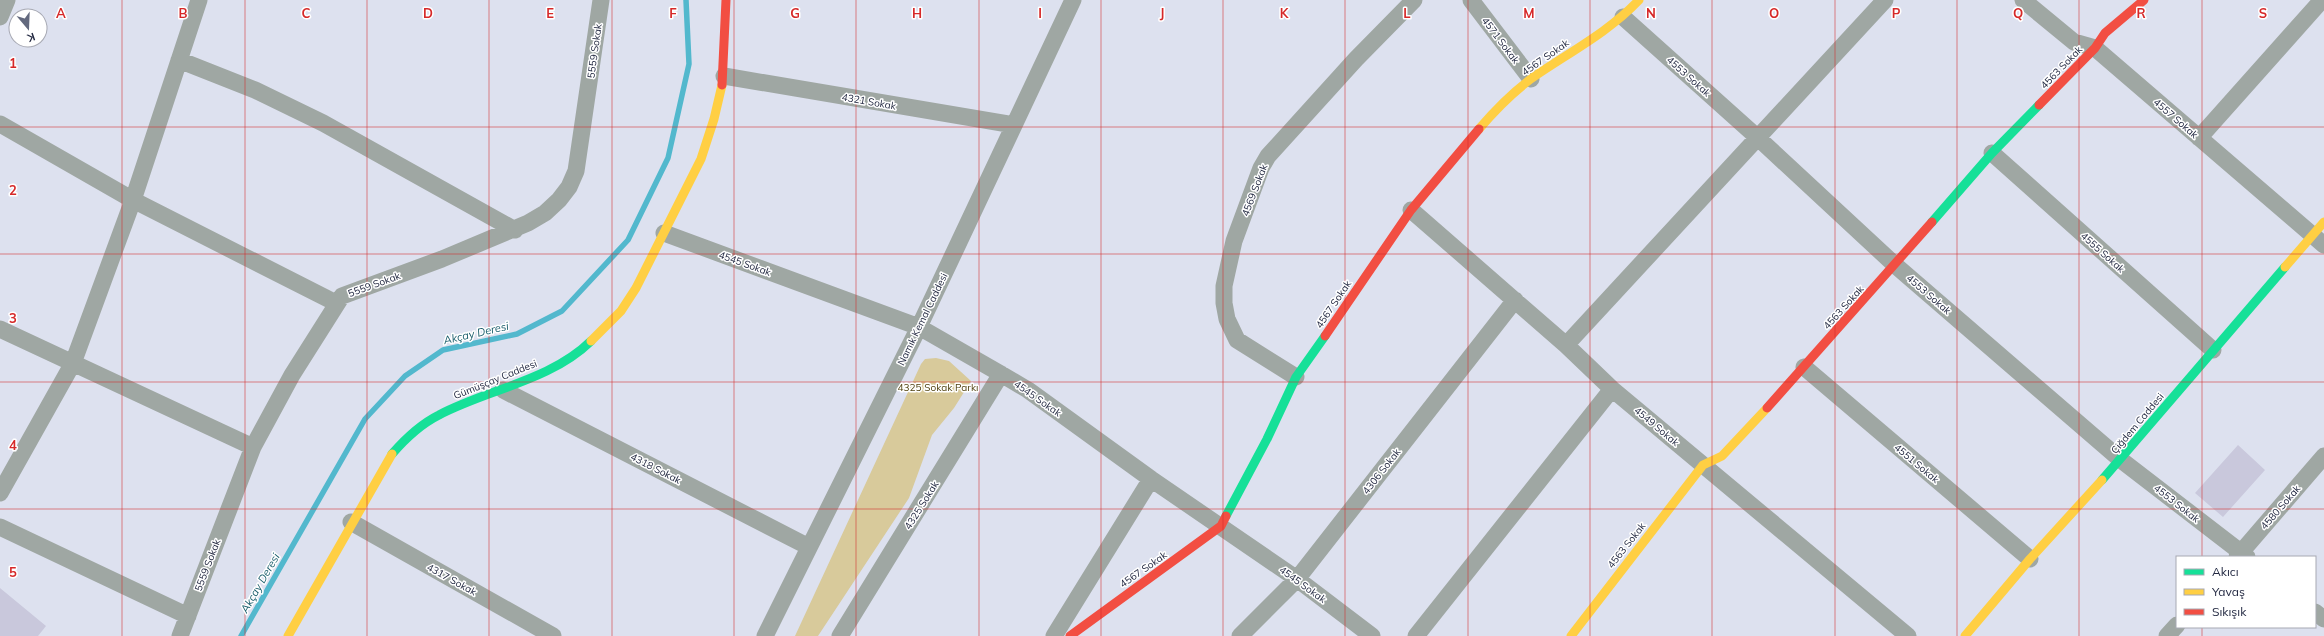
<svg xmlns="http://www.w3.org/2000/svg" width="2324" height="636" viewBox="0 0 2324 636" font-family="Mulish,sans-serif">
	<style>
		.green { fill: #d8ca9b }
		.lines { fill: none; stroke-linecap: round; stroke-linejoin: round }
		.stream { stroke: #52b8cd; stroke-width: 5.5 }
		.building { fill: #c9c8dc }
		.street { stroke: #9fa7a3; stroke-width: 17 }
		.fast { stroke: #16e098; stroke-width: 9 }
		.slow { stroke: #ffcf43; stroke-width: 9 }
		.jam { stroke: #f24e42; stroke-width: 9 }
		.grid { fill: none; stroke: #d62828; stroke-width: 1; stroke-opacity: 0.55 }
		.labels { text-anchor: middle; stroke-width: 3; stroke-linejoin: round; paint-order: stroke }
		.street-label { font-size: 10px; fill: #222841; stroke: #fff }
		.park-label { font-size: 10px; fill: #4f410f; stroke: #fff }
		.water-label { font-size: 11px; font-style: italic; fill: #185c6a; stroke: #fff }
		.grid-label { font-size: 13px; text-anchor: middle; font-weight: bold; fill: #d62828; stroke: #fff; stroke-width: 3; stroke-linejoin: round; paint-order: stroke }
	</style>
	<rect width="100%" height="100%" fill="#dde1ef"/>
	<path class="green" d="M936,358L949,361L971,381L954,408L932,435L909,498L818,636H795L921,364L925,359Z"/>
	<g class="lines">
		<path class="stream" d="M241,636L365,419L405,376L443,350L517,334L562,311L628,240L668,158L689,64L686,0"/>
	</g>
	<path class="building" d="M2238,445L2265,470L2223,517L2195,493Z
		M0,588L46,626L38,636H0Z"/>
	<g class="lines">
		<path class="street" d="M1471,0L1531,79
			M2023,0L2074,42L2095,48L2324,245
			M0,17L7,0
			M1623,17L1757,137L1895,265L2121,460L2247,557
			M179,60L255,90L323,123L515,230
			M724,76L1014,125
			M0,124L133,200L336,303
			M2199,138L2322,0
			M1992,153L2213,350
			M1411,210L1566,345L1612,389L1908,636
			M664,233L919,327L1001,374L1028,390L1151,479L1297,579L1372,636
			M0,329L253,447
			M1566,345L1885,0
			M1804,367L2030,559
			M1296,377L1237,340L1227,319L1224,303V286L1234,241L1261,168L1268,156L1356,59L1414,0
			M503,390L809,547
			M0,493L73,363L133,200L199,0
			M351,522L553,636
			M0,527L188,616
			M2237,557L2324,456
			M2315,612L2324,619
			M180,636L253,447L292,375L342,296L442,259L528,223L545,213L559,200L569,187L576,171L601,0
			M765,636L919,327L1073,0
			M840,636L1001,374
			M1054,636L1151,479
			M1240,636L1297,579L1515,300
			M1416,636L1612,389
			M2167,636L2177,625"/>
		<path class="fast" d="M1932,222L1992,153L2039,105
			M392,454C405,439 421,424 439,415C488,389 550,381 591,341
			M2102,480L2285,267
			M1226,516L1267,439L1296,377L1325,336"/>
		<path class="slow" d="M1479,129C1495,110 1512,93 1532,78C1568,53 1609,32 1639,0
			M2285,267L2324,222
			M591,341L621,311L636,288L701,159L714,119L722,85
			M288,636L392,454
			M1571,636L1703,465L1722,456L1767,408
			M1965,636L2030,559L2102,480"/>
		<path class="jam" d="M722,85L726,0
			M2039,105L2095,48L2105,33L2144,0
			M1325,336L1411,210L1479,129
			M1767,408L1932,222
			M1070,636L1221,526L1226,516"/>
	</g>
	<path class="grid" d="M122,0V636M245,0V636M367,0V636M489,0V636M612,0V636M734,0V636M856,0V636M979,0V636M1101,0V636M1223,0V636M1345,0V636M1468,0V636M1590,0V636M1712,0V636M1835,0V636M1957,0V636M2079,0V636M2202,0V557M0,127H2324M0,254H2324M0,382H2324M0,509H2324M2202,627V636"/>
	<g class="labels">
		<g class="street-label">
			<text transform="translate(1501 40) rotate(53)" y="4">4571 Sokak</text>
			<text transform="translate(594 51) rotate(-82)" y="4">5559 Sokak</text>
			<text transform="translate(1545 57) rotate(-35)" y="4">4567 Sokak</text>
			<text transform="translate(2061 67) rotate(-46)" y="4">4563 Sokak</text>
			<text transform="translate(1689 76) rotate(42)" y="4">4553 Sokak</text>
			<text transform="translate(869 101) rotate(10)" y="4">4321 Sokak</text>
			<text transform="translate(2176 118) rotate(41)" y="4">4557 Sokak</text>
			<text transform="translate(1254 190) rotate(-69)" y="4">4569 Sokak</text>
			<text transform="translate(2103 252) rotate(42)" y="4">4555 Sokak</text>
			<text transform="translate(745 263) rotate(20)" y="4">4545 Sokak</text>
			<text transform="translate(374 284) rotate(-20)" y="4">5559 Sokak</text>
			<text transform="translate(1929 294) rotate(41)" y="4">4553 Sokak</text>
			<text transform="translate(1333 304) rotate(-56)" y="4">4567 Sokak</text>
			<text transform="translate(1843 307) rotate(-48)" y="4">4563 Sokak</text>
			<text transform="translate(922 319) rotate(-64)" y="4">Namık Kemal Caddesi</text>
			<text transform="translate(495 379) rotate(-22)" y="4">Gümüşçay Caddesi</text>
			<text transform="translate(1038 398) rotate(35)" y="4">4545 Sokak</text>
			<text transform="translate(2137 423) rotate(-50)" y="4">Çiğdem Caddesi</text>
			<text transform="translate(1657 426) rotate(40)" y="4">4549 Sokak</text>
			<text transform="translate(1917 463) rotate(40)" y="4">4551 Sokak</text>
			<text transform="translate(656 468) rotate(27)" y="4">4318 Sokak</text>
			<text transform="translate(1381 471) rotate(-52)" y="4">4306 Sokak</text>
			<text transform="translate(2177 503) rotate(38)" y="4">4553 Sokak</text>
			<text transform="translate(921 505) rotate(-58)" y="4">4325 Sokak</text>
			<text transform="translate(2280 507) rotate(-49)" y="4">4580 Sokak</text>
			<text transform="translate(1626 545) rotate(-52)" y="4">4563 Sokak</text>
			<text transform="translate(207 565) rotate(-69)" y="4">5559 Sokak</text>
			<text transform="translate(1143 569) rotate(-35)" y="4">4567 Sokak</text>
			<text transform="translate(452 579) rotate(29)" y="4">4317 Sokak</text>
			<text transform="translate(1303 584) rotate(36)" y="4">4545 Sokak</text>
		</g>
		<g class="park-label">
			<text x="938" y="391">4325 Sokak Parkı</text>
		</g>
		<g class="water-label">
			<text transform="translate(476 333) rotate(-13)" y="4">Akçay Deresi</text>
			<text transform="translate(260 583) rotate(-60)" y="4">Akçay Deresi</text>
		</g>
	</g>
	<g class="grid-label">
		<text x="61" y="18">A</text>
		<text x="183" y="18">B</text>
		<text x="306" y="18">C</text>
		<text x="428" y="18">D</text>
		<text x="550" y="18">E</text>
		<text x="673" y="18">F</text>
		<text x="795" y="18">G</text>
		<text x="917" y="18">H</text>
		<text x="1040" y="18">I</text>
		<text x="1162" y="18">J</text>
		<text x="1284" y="18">K</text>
		<text x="1407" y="18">L</text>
		<text x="1529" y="18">M</text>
		<text x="1651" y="18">N</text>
		<text x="1774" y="18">O</text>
		<text x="1896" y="18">P</text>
		<text x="2018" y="18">Q</text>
		<text x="2141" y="18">R</text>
		<text x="2263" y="18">S</text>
		<text x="13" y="68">1</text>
		<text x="13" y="195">2</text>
		<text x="13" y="323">3</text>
		<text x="13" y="450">4</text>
		<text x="13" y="577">5</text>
	</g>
	<rect x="2176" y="556" width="140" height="72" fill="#ffffff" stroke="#a7a9b3"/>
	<rect x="2184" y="569" width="20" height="6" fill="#16e098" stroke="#a7a9b3"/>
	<text x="2212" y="576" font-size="12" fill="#222841">Akıcı</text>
	<rect x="2184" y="589" width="20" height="6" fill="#ffcf43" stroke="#a7a9b3"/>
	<text x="2212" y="596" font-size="12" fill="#222841">Yavaş</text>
	<rect x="2184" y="609" width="20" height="6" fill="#f24e42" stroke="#a7a9b3"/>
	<text x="2212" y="616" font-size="12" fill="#222841">Sıkışık</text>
	<g transform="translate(28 28) rotate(161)"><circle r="19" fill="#ffffff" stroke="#a7a9b3"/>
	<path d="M0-3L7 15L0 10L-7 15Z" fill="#63697e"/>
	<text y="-6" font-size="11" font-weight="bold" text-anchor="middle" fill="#222841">K</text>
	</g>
</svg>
